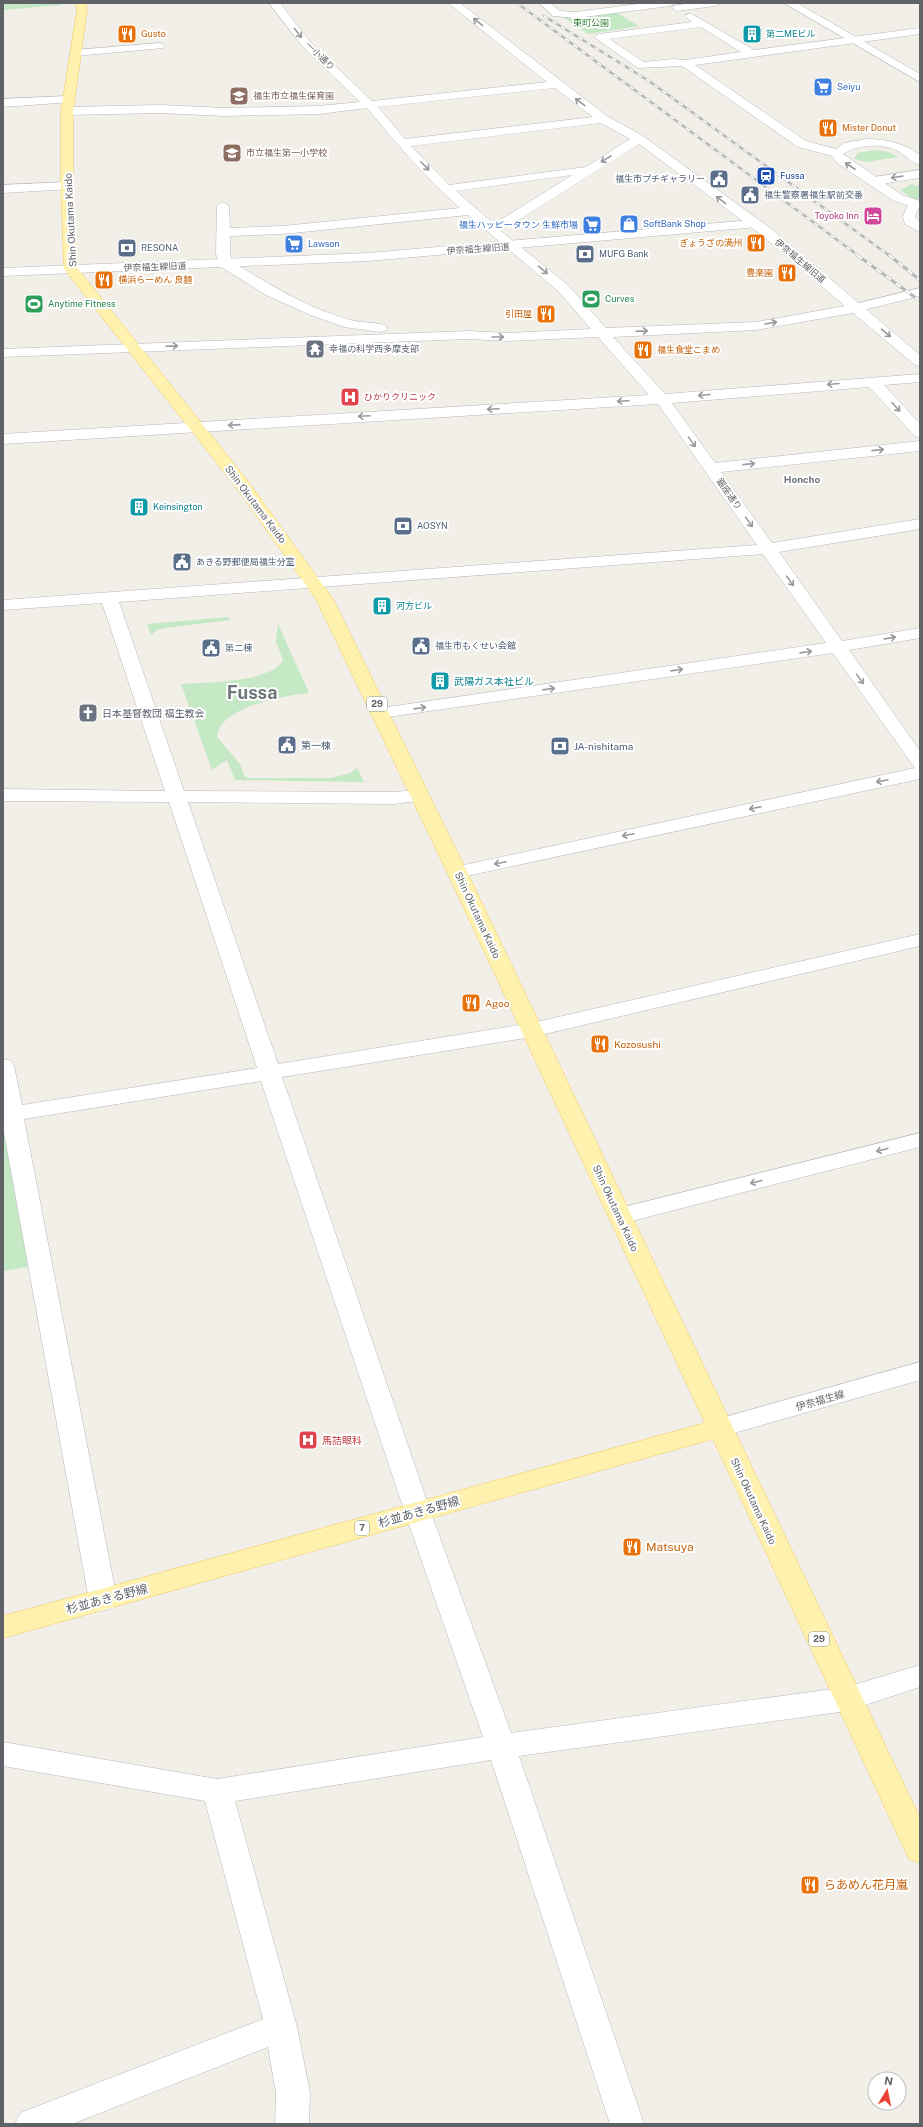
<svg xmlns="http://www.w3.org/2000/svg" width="923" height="2127" viewBox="0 0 923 2127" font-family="'Public Sans','Noto Sans JP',sans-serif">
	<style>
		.green { fill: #c5e8c5 }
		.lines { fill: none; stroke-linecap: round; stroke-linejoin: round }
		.minor-casing { stroke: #b5b8bc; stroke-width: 1 }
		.tertiary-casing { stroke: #b5b8bc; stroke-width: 1 }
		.secondary-casing { stroke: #b6babf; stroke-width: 1 }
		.primary-casing { stroke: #f2c960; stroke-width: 1 }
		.minor { fill: #fff; fill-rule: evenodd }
		.tertiary { fill: #fff; fill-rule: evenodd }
		.secondary { fill: #fff; fill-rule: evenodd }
		.primary { fill: #fff2af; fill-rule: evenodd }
		.rail-far1-casing { stroke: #b6b7b8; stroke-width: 2.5 }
		.rail-casing { stroke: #b6b7b8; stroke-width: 3 }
		.rail-far1 { stroke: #fff; stroke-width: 1.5; stroke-dasharray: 5; stroke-linecap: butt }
		.rail { stroke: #fff; stroke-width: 2; stroke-dasharray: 6; stroke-linecap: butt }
		.oneway { stroke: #979a9d }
		.labels { text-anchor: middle; stroke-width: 4; stroke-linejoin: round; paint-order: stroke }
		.far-park-label { font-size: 9px; fill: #348238; stroke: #fff }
		.far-food-label { font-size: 9px; fill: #c56008; stroke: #fff; text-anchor: start }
		.far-culture-label { font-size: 9px; fill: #0d838f; stroke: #fff; text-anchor: start }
		.far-street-label { font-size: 9px; fill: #5f6368; stroke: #fff }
		.far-shop-label { font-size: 9px; fill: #366cbe; stroke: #fff; text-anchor: start }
		.far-education-label { font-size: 9px; fill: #785e54; stroke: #fff; text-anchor: start }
		.far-transit-label { font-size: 9px; fill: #164399; stroke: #fff; text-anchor: start }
		.far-service-label { font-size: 9px; fill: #4e5e75; stroke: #fff; text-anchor: start }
		.far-hotel-label { font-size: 9px; fill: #b23c85; stroke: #fff; text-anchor: end }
		.far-leisure-label { font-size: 9px; fill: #27864d; stroke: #fff; text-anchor: start }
		.far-worship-label { font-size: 9px; fill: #5b616d; stroke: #fff; text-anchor: start }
		.far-health-label { font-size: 9px; fill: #be3a42; stroke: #fff; text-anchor: start }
		.shield { fill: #fff; stroke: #8f9295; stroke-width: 1 }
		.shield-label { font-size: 9px; font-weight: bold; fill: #5f6368 }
		.street-label { font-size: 10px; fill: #5f6368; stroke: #fff }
		.far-quarter-label { font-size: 10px; font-weight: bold; fill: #70757a; stroke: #fff }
		.culture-label { font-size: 10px; fill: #0d838f; stroke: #fff; text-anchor: start }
		.worship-label { font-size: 10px; fill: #5b616d; stroke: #fff; text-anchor: start }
		.service-label { font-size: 10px; fill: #4e5e75; stroke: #fff; text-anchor: start }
		.food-label { font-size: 10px; fill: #c56008; stroke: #fff; text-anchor: start }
		.health-label { font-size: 10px; fill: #be3a42; stroke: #fff; text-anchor: start }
		.near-street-label { font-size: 12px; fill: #5f6368; stroke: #fff }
		.near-food-label { font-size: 12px; fill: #c56008; stroke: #fff; text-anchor: start }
		.town-label { font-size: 18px; font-weight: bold; fill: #70757a; stroke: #fff }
	</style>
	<rect width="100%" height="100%" fill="#f1efe8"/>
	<path class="green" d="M3,3H61V5L3,10Z
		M612,10L639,26L588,34L563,17Z
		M874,150L889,152L898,157L866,162L854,159L858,153Z
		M911,184L920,187V200L911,198L901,190Z
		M228,617L230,620L165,628L157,630L151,635L147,624Z
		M278,624L309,693C284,696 220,706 217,737L240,764L244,775L248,778H332L350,773L357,768L364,782L235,780L227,760L212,770L181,684C205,682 271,683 283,660L276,642Z
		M3,1127L28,1267L3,1271Z"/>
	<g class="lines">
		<g class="minor-casing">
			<path id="minor" d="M269,3H280L311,43L372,101L547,82L448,3H460L607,116L643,136L769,227L920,355V366L915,365L853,313L756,330L613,337L665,394L920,374V382L884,385L920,424V438L915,436L869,387L672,403L715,463L920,441V451L721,472L772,543L920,519V529L779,552L842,641L920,628V638L849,650L920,751V779L457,878L450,876L447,872L450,868L915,768L833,653L381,718L375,717L372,713L375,709L381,708L826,643L763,554L119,602L184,791L393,792L420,790L427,792L430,796L427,800L393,804L188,802L278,1064L532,1023L920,934V946L532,1037L282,1077L431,1513L511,1733L847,1687L920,1665V1687L847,1711L519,1756L644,2124H610L491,1760L235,1801L297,2027L310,2093L309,2124H275L276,2093L268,2047L72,2124H15L20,2113L263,2019L205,1801L3,1766V1742L217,1779L483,1737L405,1513L261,1081L24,1119L117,1600L113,1608L103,1611L93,1608L89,1600L3,1127V1059L11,1061L14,1066L22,1105L257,1068L169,802L3,801V789L165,791L102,603L3,610V600L757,545L658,404L3,444V434L649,395L598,337L508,341L468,339L3,357V349L468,331L508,333L591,329L559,292L468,215L283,234L230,236V254L232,262C270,284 308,309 351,320C362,323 374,322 385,325L387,328L385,331L380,332L344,327L308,314L266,295L221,267L216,254L217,206L223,202L229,206L230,228L283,226L460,208C426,178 396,143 367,108L319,114L225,116L161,113L67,115L61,111L67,107L161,105L225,108L319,106L360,102L303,47ZM555,88L593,117L405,139L378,107ZM601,123L630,139L586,167L449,185L411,146ZM639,144L759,233L845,306L756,322L606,328L569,286L501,231ZM572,175L494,224L456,191Z
				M539,3H550L560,11L576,12L645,3H675L670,6L576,18L553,16Z
				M691,3H720L715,6L677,11L672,8L673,6Z
				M690,13L754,50L920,28V34L695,65L806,141L840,150L842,153L836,157L798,147L682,66L638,68L594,37L599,34L692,22L685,16ZM701,27L741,52L685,60L674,59L644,62L609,39Z
				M159,43L163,44L165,46L163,48L75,56L69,53L75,50Z
				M67,96L71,98L73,100L71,102L3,107V99Z
				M920,170V178L874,185L868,181L874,177Z
				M67,182L71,183L73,186L71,189L3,193V185Z
				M914,201L920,204L915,217L920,222V232L905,224L903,217L909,202Z
				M920,1133V1147L620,1224L612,1222L608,1216L612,1210Z"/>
		</g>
		<g class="tertiary-casing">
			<path id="tertiary" d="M784,3H797L920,74V82Z
				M866,139C887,139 903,143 920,155V165C912,163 906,156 898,151C883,143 857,144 843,154L902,195L920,201V209L894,201L837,163L830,153L845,143Z
				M752,220L757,221L759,224L757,227L368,261L3,276V268L368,253Z
				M920,288V296L856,312L849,308L851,305Z"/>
		</g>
		<g class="secondary-casing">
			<path id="secondary" d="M920,1362V1380L720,1437L711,1435L707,1428L711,1421Z"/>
		</g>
		<g class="primary-casing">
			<path id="primary" d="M76,3H86L87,10L73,111V186L78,269L247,480L333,599L467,872L920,1818V1863L909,1859L713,1439L3,1638V1616L705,1423L447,872L316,599L235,486L64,269L61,186V111L77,10Z"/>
		</g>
		<use href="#minor" class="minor"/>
		<use href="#tertiary" class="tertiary"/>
		<use href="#secondary" class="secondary"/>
		<use href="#primary" class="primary"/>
		<g class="rail-far1-casing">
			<path id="rail-far1" d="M517,3L859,256
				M544,16L649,81L890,256"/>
		</g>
		<g class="rail-casing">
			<path id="rail" d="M857,255L920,301
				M889,255L920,280"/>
		</g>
		<use href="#rail-far1" class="rail-far1"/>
		<use href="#rail" class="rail"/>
	</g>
	<defs><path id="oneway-shaft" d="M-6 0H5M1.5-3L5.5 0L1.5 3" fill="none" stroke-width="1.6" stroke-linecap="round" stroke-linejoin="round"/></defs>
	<g class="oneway">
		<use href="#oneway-shaft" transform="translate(478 22) rotate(-142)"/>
		<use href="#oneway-shaft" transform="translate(298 33) rotate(51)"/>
		<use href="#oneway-shaft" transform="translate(580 102) rotate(-143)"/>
		<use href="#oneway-shaft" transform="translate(606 159) rotate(148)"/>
		<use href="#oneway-shaft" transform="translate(425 166) rotate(46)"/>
		<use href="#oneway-shaft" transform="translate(850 166) rotate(-147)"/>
		<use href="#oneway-shaft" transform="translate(897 177) rotate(171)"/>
		<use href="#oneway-shaft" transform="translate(721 200) rotate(-143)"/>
		<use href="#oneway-shaft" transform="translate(543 270) rotate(40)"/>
		<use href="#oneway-shaft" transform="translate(771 323) rotate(-10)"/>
		<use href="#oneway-shaft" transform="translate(642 331) rotate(-2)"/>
		<use href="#oneway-shaft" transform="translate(886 333) rotate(40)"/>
		<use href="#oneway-shaft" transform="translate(498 337)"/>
		<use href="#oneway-shaft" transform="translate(172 346) rotate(-2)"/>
		<use href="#oneway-shaft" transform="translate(833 384) rotate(175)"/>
		<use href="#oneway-shaft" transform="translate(704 395) rotate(175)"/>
		<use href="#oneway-shaft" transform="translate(623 401) rotate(177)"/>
		<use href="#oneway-shaft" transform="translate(896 407) rotate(48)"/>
		<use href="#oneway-shaft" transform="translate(493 409) rotate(177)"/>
		<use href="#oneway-shaft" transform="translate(364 416) rotate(177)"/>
		<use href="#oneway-shaft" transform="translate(234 425) rotate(176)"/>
		<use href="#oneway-shaft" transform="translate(692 442) rotate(55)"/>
		<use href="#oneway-shaft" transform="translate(878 450) rotate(-6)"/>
		<use href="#oneway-shaft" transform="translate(749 464) rotate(-6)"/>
		<use href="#oneway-shaft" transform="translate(749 522) rotate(55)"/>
		<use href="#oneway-shaft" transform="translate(790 581) rotate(54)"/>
		<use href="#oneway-shaft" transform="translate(890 638) rotate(-10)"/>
		<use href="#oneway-shaft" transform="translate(806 652) rotate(-8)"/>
		<use href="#oneway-shaft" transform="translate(677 670) rotate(-8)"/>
		<use href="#oneway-shaft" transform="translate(860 679) rotate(55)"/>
		<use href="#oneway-shaft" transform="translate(549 689) rotate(-8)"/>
		<use href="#oneway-shaft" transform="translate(420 708) rotate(-8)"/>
		<use href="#oneway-shaft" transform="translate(882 781) rotate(168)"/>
		<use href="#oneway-shaft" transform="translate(755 808) rotate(168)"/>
		<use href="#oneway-shaft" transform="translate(628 835) rotate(168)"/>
		<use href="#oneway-shaft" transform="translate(500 863) rotate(168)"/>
		<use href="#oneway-shaft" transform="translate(882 1150) rotate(166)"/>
		<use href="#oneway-shaft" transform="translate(756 1182) rotate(166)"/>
	</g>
	<defs>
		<g id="restaurant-square" transform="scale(1)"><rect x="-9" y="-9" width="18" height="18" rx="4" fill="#e8710a" stroke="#fff"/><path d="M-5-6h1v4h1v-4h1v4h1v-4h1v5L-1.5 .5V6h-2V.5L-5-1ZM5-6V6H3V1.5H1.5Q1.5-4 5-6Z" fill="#fff"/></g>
		<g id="building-square" transform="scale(1)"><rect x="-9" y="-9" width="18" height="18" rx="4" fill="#0f9aa8" stroke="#fff"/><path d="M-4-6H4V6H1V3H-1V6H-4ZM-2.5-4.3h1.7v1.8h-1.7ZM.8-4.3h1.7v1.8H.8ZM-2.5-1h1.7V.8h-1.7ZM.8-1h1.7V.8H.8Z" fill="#fff"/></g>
		<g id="supermarket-square" transform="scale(1)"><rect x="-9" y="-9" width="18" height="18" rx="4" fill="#3f7fe0" stroke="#fff"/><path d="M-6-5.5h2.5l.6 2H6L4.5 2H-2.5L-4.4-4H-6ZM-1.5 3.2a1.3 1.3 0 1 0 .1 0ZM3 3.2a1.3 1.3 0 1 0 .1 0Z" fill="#fff"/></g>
		<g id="school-square" transform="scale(1)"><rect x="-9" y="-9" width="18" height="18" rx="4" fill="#8d6e63" stroke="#fff"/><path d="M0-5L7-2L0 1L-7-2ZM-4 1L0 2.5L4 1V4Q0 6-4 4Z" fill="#fff"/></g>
		<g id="station-square" transform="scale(1)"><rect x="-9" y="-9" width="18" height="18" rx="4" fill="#1a4fb4" stroke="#fff"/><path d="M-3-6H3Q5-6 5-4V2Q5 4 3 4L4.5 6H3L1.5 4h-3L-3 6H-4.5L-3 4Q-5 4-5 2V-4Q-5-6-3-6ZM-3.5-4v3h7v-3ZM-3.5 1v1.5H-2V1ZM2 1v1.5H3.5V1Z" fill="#fff"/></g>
		<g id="civic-square" transform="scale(1)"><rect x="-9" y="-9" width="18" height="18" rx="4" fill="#5c6f8a" stroke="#fff"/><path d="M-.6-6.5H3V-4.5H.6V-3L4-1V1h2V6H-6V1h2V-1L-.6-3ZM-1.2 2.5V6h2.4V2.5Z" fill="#fff"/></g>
		<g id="hotel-square" transform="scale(1)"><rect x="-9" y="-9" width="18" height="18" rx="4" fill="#d1479c" stroke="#fff"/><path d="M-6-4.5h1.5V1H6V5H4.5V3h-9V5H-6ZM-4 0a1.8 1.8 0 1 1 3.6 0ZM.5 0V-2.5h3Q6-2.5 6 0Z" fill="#fff"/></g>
		<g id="shop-square" transform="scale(1)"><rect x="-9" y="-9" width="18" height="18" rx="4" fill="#3f7fe0" stroke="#fff"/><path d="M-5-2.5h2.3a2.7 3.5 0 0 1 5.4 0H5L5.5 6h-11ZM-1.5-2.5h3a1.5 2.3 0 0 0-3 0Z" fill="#fff"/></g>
		<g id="bank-square" transform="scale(1)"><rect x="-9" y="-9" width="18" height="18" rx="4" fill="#5c6f8a" stroke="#fff"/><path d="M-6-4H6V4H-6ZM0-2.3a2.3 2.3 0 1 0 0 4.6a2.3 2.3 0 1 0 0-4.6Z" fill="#fff"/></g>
		<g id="stadium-square" transform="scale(1)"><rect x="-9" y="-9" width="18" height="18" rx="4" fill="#2e9e5b" stroke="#fff"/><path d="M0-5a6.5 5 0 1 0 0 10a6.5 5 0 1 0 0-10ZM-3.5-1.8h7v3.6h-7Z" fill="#fff"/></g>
		<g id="temple-square" transform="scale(1)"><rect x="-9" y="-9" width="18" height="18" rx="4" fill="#6b7280" stroke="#fff"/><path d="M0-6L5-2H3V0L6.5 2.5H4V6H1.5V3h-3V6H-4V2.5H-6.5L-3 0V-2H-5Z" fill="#fff"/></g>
		<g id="hospital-square" transform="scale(1)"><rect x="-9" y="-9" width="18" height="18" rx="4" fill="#e0444e" stroke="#fff"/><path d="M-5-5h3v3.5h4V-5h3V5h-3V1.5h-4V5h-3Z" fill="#fff"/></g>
		<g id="church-square" transform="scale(1)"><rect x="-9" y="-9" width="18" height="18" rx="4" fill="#6b7280" stroke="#fff"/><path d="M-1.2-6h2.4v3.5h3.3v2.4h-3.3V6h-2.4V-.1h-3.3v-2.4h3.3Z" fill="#fff"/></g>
	</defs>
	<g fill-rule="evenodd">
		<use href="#restaurant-square" x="127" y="34"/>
		<use href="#building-square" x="752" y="34"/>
		<use href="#supermarket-square" x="823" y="87"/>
		<use href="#school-square" x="239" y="96"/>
		<use href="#restaurant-square" x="828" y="128"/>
		<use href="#school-square" x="232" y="153"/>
		<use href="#station-square" x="766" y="176"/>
		<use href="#civic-square" x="719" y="179"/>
		<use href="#civic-square" x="750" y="195"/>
		<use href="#hotel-square" x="873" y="216"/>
		<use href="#shop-square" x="629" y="224"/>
		<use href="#supermarket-square" x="592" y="225"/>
		<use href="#restaurant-square" x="756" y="243"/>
		<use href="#supermarket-square" x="294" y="244"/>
		<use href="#bank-square" x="127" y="248"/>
		<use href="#bank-square" x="585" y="254"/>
		<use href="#restaurant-square" x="787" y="273"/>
		<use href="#restaurant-square" x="104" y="280"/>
		<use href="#stadium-square" x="591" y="299"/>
		<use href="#stadium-square" x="34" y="304"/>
		<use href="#restaurant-square" x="546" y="314"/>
		<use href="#temple-square" x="315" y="349"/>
		<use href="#restaurant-square" x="643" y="350"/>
		<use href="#hospital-square" x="350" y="397"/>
		<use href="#building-square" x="139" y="507"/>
		<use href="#bank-square" x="403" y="526"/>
		<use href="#civic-square" x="182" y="562"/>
		<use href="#building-square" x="382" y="606"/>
		<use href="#civic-square" x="421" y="646"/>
		<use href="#civic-square" x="211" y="648"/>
		<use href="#building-square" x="440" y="681"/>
		<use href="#church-square" x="88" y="713"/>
		<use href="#civic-square" x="287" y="745"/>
		<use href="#bank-square" x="560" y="746"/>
		<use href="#restaurant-square" x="471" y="1003"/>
		<use href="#restaurant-square" x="600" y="1044"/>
		<use href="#hospital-square" x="308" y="1440"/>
		<use href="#restaurant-square" x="632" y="1547"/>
		<use href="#restaurant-square" x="810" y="1885"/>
	</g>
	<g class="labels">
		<g class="far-park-label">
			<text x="591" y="26">東町公園</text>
		</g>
		<g class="far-food-label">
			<text x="141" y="37">Gusto</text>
			<text x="842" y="131">Mister Donut</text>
			<text x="742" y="246" text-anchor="end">ぎょうざの満州</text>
			<text x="773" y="276" text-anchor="end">豊楽園</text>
			<text x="118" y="283">横浜らーめん 良麺</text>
			<text x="532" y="317" text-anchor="end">引田屋</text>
			<text x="657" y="353">福生食堂こまめ</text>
		</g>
		<g class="far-culture-label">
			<text x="766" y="37">第二MEビル</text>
			<text x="153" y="510">Keinsington</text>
			<text x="396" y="609">河方ビル</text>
		</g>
		<g class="far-street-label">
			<text transform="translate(320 56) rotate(44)" y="3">一小通り</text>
			<text transform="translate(478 249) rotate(-4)" y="3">伊奈福生線旧道</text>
			<text transform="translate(800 261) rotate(40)" y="3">伊奈福生線旧道</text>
			<text transform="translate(155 267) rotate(-2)" y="3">伊奈福生線旧道</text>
			<text transform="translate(729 494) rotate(55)" y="3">銀座通り</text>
		</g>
		<g class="far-shop-label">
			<text x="837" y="90">Seiyu</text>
			<text x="643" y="227">SoftBank Shop</text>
			<text x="578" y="228" text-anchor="end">福生ハッピータウン 生鮮市場</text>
			<text x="308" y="247">Lawson</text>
		</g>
		<g class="far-education-label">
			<text x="253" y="99">福生市立福生保育園</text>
			<text x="246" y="156">市立福生第一小学校</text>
		</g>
		<g class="far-transit-label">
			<text x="780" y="179">Fussa</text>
		</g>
		<g class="far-service-label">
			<text x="705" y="182" text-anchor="end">福生市プチギャラリー</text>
			<text x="764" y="198">福生警察署福生駅前交番</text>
			<text x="141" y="251">RESONA</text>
			<text x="599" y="257">MUFG Bank</text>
			<text x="417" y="529">AOSYN</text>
			<text x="196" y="565">あきる野郵便局福生分室</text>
			<text x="435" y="649">福生市もくせい会館</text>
			<text x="225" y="651">第二棟</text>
		</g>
		<g class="far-hotel-label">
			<text x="859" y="219">Toyoko Inn</text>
		</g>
		<g class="far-leisure-label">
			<text x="605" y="302">Curves</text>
			<text x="48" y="307">Anytime Fitness</text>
		</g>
		<g class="far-worship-label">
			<text x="329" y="352">幸福の科学西多摩支部</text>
		</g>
		<g class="far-health-label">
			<text x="364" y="400">ひかりクリニック</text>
		</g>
		<g class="shield">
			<rect x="367" y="697" width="20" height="14" rx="3"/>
			<rect x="355" y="1521" width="14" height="14" rx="3"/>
			<rect x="809" y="1632" width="20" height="14" rx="3"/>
		</g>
		<g class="shield-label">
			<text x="377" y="707">29</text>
			<text x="362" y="1531">7</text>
			<text x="819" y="1642">29</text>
		</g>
		<g class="street-label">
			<text transform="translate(70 220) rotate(-93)" y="4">Shin Okutama Kaido</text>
			<text transform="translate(256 504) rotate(53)" y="4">Shin Okutama Kaido</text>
			<text transform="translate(478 915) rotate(65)" y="4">Shin Okutama Kaido</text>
			<text transform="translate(616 1208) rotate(65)" y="4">Shin Okutama Kaido</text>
			<text transform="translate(820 1400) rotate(-16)" y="4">伊奈福生線</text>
			<text transform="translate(754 1501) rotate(65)" y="4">Shin Okutama Kaido</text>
		</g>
		<g class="far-quarter-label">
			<text x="802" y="483">Honcho</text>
		</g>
		<g class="culture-label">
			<text x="454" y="685">武陽ガス本社ビル</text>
		</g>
		<g class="worship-label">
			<text x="102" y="717">日本基督教団 福生教会</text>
		</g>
		<g class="service-label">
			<text x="301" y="749">第一棟</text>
			<text x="574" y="750">JA-nishitama</text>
		</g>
		<g class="food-label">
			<text x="485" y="1007">Agoo</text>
			<text x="614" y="1048">Kozosushi</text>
		</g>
		<g class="health-label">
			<text x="322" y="1444">馬詰眼科</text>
		</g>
		<g class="near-street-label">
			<text transform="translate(419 1512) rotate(-16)" y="4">杉並あきる野線</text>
			<text transform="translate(107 1599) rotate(-15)" y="4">杉並あきる野線</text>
		</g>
		<g class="near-food-label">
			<text x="646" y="1551">Matsuya</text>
			<text x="824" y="1889">らあめん花月嵐</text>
		</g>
		<g class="town-label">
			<text x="252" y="699">Fussa</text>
		</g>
	</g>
	<rect width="923" height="2127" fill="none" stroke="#5f6368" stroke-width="8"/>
	<g transform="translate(887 2091) rotate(10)"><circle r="19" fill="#ffffff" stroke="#bfc1c3"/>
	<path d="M0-3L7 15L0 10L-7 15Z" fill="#ea4335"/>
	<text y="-6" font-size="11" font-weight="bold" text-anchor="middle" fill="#5f6368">N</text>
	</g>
</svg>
